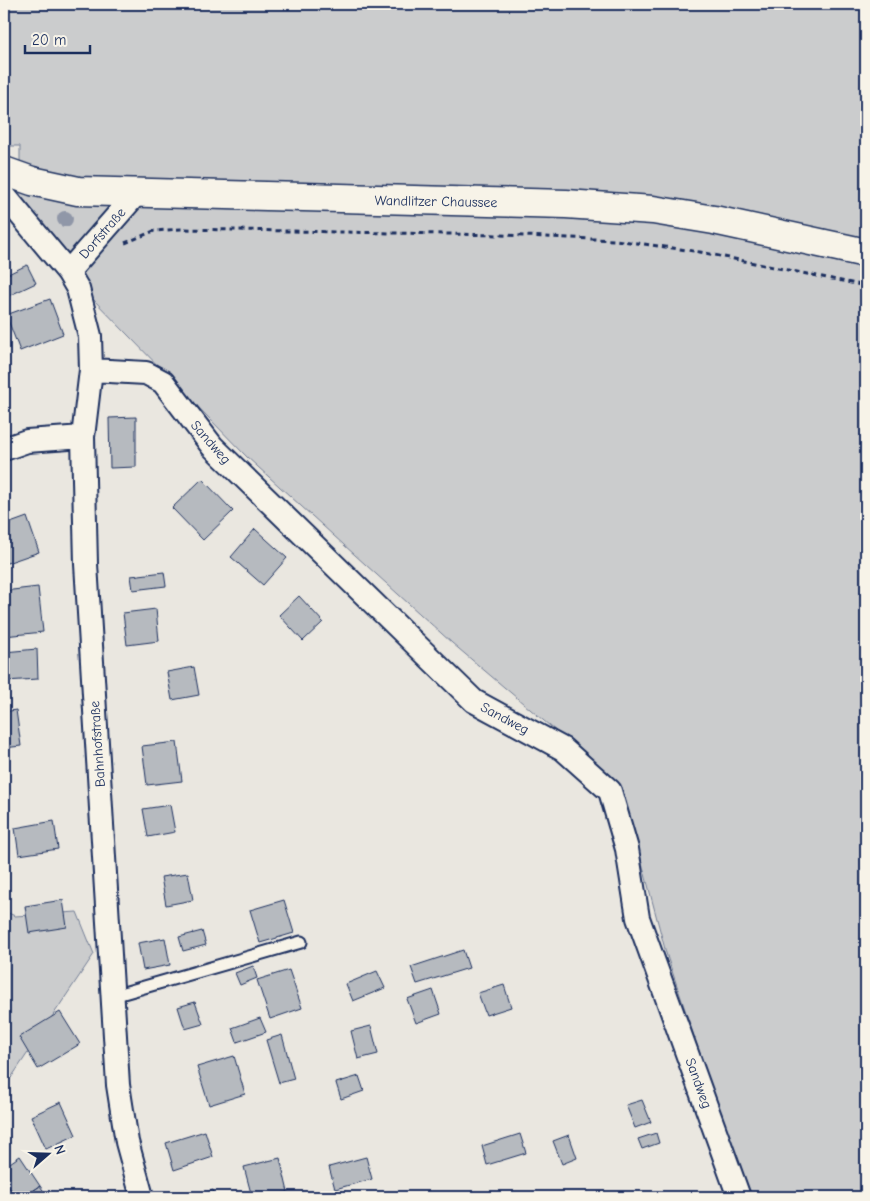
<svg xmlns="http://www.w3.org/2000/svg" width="870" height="1201" viewBox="0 0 870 1201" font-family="'Comic Neue',sans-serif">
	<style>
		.green { fill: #cbcccd; stroke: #737e96 }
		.building { fill: #b6babf; stroke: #1b2f5e }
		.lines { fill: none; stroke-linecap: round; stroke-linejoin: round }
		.service-casing { stroke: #1b2f5e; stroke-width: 15 }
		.minor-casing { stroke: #1b2f5e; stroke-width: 26 }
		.tertiary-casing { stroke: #1b2f5e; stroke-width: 31 }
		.path { stroke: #1b2f5e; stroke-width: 3; stroke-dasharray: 5 4; stroke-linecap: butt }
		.service { stroke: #f7f3e8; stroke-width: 11 }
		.minor { stroke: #f7f3e8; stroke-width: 22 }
		.tertiary { stroke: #f7f3e8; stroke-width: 28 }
		.tree { fill: #9097a8 }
		.labels { text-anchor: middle; stroke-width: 4; stroke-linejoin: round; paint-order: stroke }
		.street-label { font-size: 14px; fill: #1b2f5e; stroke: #f7f3e8 }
	</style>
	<rect width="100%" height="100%" fill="#eae7e0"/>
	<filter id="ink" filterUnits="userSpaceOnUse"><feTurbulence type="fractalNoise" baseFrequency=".02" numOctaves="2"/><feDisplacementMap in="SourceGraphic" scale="10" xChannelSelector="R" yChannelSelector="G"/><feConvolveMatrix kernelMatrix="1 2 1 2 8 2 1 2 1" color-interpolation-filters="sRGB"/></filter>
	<g filter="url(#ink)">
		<path class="green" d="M4,4H866V1197H748L666,953L622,787L452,643L247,457L88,294L20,206V146H4Z
			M4,911L15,916L77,912L94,954L11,1078L4,1084Z"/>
		<path class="building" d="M27,265L36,283L4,298V276Z
			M50,299L63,334L20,351L6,315Z
			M136,417V467L110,468L109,418Z
			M202,479L233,511L203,540L172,508Z
			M27,517L39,552L4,564V522L5,525Z
			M255,529L287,558L263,585L231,557Z
			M164,572L166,586L133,590L131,576Z
			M38,587L43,632L4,636V591Z
			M299,596L323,622L303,641L279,615Z
			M156,609L159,641L127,645L123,613Z
			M37,649L38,679L5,681L4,652Z
			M194,667L199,695L172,700L167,672Z
			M16,710L21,746L4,748V712Z
			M177,742L182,781L147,785L142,746Z
			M170,805L175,832L148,837L143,809Z
			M54,821L58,849L19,855L15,828Z
			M188,873L193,900L166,905L161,877Z
			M63,900L67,927L29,933L25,906Z
			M284,900L294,933L260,943L250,910Z
			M202,931L206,945L183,951L179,937Z
			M165,938L170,965L143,970L138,943Z
			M463,950L469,968L417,984L411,967Z
			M253,966L257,978L240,985L235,973Z
			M289,970L302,1008L270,1019L257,980Z
			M377,971L385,988L353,1001L346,984Z
			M504,985L511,1007L486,1015L478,993Z
			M433,990L441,1014L416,1023L407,999Z
			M195,1002L203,1024L185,1029L178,1007Z
			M60,1012L80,1044L38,1069L19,1037Z
			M260,1018L266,1032L237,1042L232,1028Z
			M371,1026L378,1054L358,1059L351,1031Z
			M282,1035L294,1079L279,1083L266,1040Z
			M234,1056L245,1094L209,1105L197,1067Z
			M359,1076L364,1091L341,1099L336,1083Z
			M642,1100L651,1122L635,1128L626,1105Z
			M61,1102L76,1135L46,1149L31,1116Z
			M205,1131L213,1157L174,1170L166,1143Z
			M656,1133L659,1143L642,1149L638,1139Z
			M520,1134L526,1153L487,1165L482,1146Z
			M569,1135L577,1158L562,1164L553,1141Z
			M20,1156L40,1186L24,1197H16L4,1180V1167Z
			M366,1157L372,1179L335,1189L329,1167Z
			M280,1158L288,1192L266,1197H252L244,1167Z
			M40,1186L48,1197H24Z
			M213,1190L216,1197H192Z"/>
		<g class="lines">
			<g class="service-casing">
				<path id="service" d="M113,996L301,942"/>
			</g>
			<g class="minor-casing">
				<path id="minor" d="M4,195L68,272L78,289L90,336L91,370L83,437L86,564L118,1085L127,1142L142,1197
					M68,272L137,193
					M91,370L146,373L163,382L212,446L474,701L563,749L610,791L627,849L638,918L739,1197
					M4,449L27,441L83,437"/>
			</g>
			<g class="tertiary-casing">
				<path id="tertiary" d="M4,171L32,181L78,191L566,204L653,210L714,220L866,253"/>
			</g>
			<path class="path" d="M125,243L154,231L181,229L501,235L616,240L700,252L866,286"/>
			<use href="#service" class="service"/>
			<use href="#minor" class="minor"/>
			<use href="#tertiary" class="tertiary"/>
		</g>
		<circle class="tree" cx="65" cy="219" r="8"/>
	</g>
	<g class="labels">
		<g class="street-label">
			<text transform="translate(436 201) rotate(1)" y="5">Wandlitzer Chaussee</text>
			<text transform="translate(102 233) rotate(-49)" y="5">Dorfstraße</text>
			<text transform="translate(211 442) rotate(49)" y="5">Sandweg</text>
			<text transform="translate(505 718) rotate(28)" y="5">Sandweg</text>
			<text transform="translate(97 744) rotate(-94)" y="5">Bahnhofstraße</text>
			<text transform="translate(699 1083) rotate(70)" y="5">Sandweg</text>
		</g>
	</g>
	<rect width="870" height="1201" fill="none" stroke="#f7f3e8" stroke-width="20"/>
	<rect x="10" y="10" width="850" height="1181" fill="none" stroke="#1b2f5e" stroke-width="2" filter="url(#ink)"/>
	<g transform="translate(48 1154) rotate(70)" stroke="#f7f3e8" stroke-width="4" paint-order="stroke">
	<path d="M0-4L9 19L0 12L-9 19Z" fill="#1b2f5e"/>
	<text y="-8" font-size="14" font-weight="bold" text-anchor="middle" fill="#1b2f5e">N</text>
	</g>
	<path d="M25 45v8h65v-8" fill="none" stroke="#1b2f5e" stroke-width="2.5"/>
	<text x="32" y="45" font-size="15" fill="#1b2f5e" stroke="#f7f3e8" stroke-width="4" paint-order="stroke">20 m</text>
</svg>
